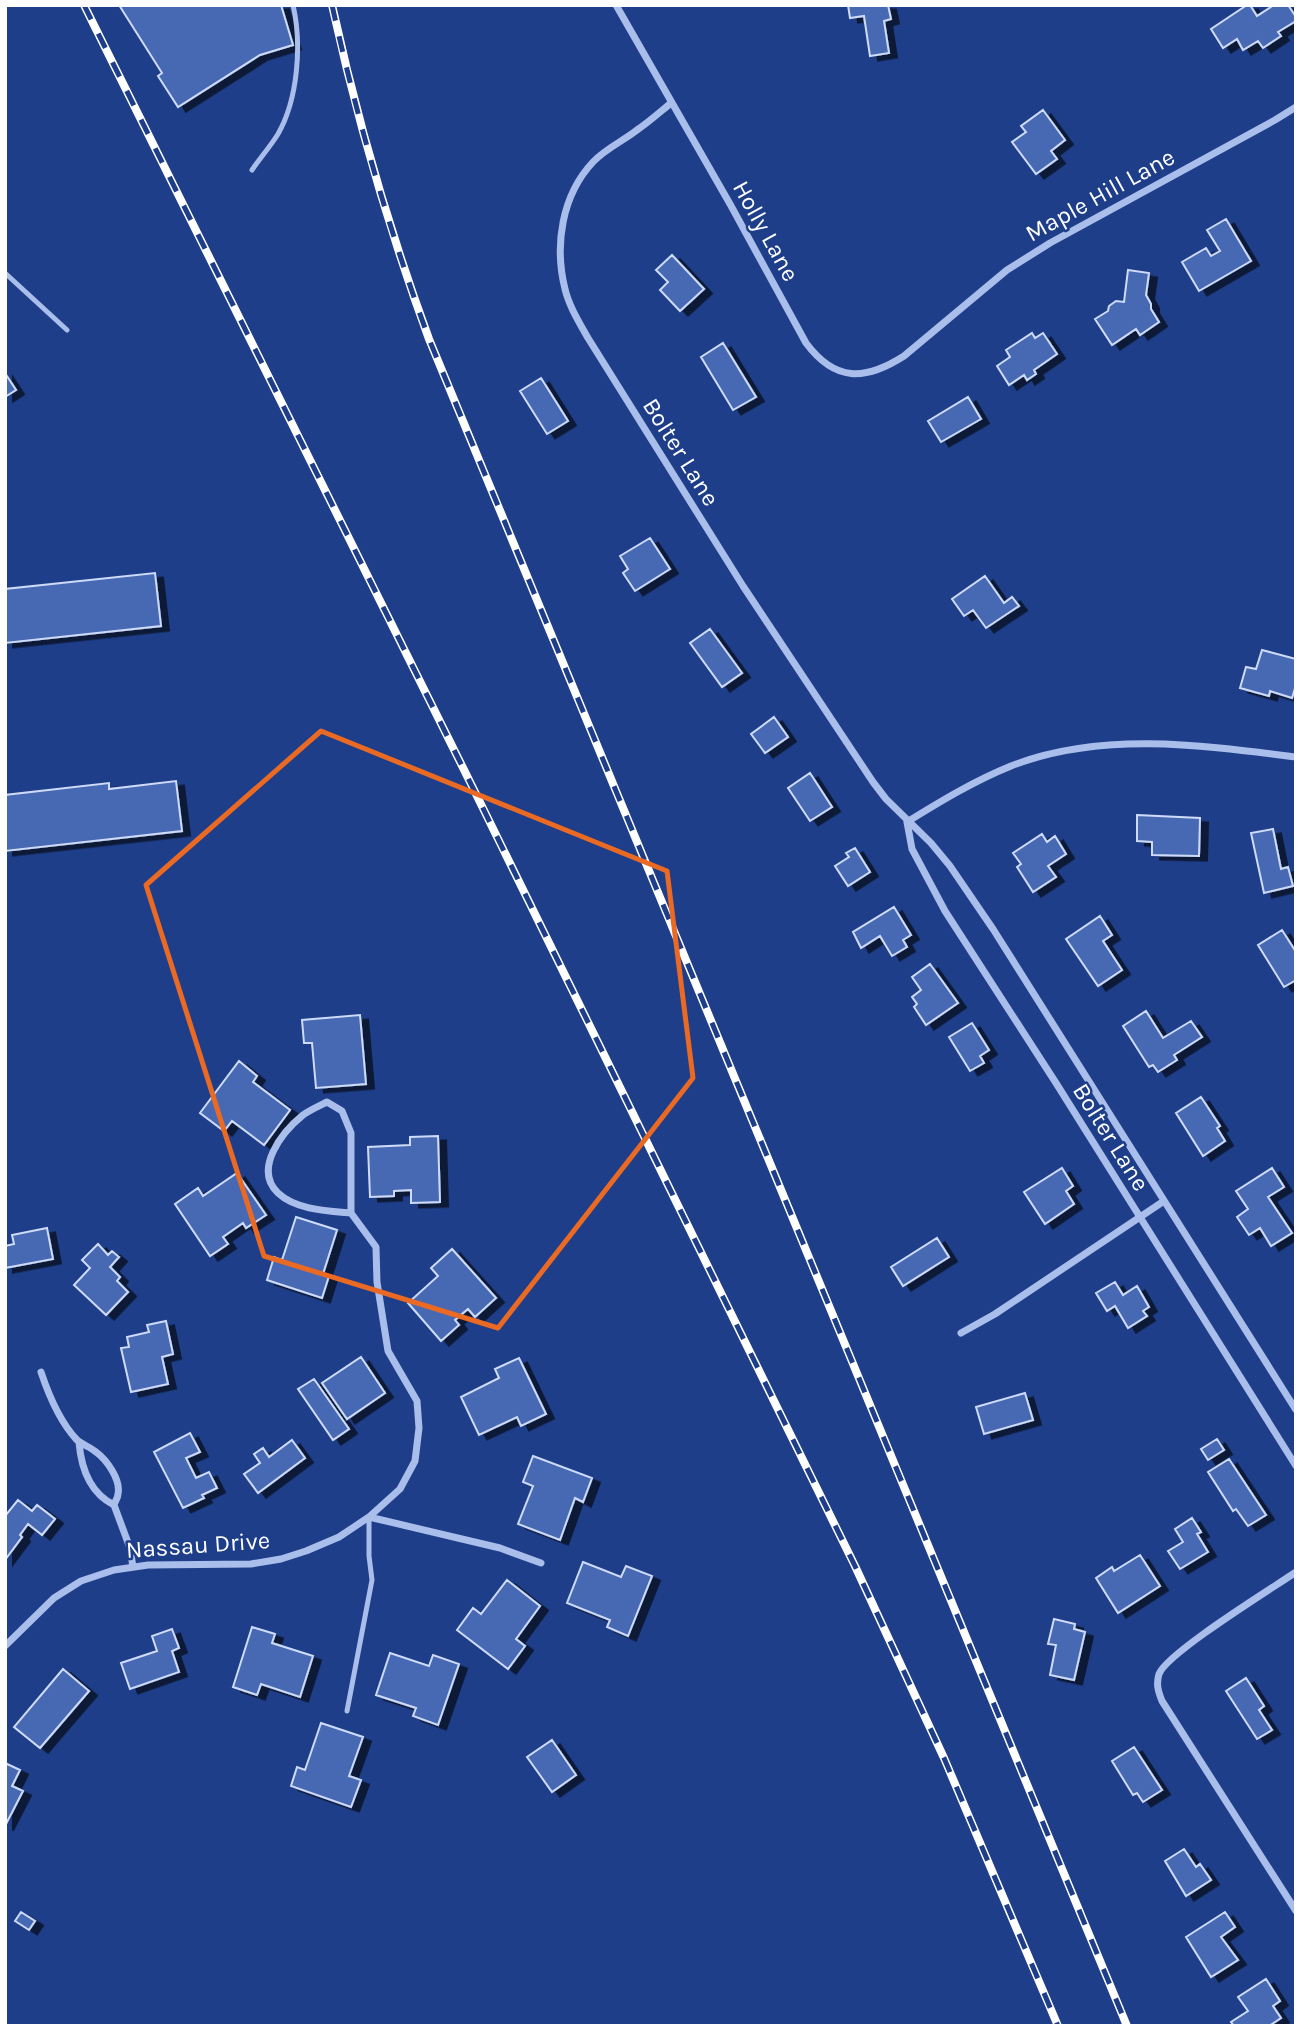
<svg xmlns="http://www.w3.org/2000/svg" width="1301" height="2031" viewBox="0 0 1301 2031" font-family="Karla,sans-serif">
	<style>
		.building { fill: #4668b2; stroke: #cedbf8; stroke-width: 2; filter: url(#shadow) }
		.lines { fill: none; stroke-linecap: round; stroke-linejoin: round }
		.lane { stroke: #a9beeb; stroke-width: 5 }
		.street { stroke: #a9beeb; stroke-width: 7 }
		.rail-casing { stroke: #fff; stroke-width: 8 }
		.rail { stroke: #1e3e89; stroke-width: 5; stroke-dasharray: 16; stroke-linecap: butt }
		.marked { fill: none; stroke: #ea6a24; stroke-width: 5; stroke-linejoin: round }
		.labels { text-anchor: middle; stroke-width: 5; stroke-linejoin: round; paint-order: stroke }
		.street-label { font-size: 24px; fill: #fff; stroke: #1e3e89 }
	</style>
	<defs>
		<filter id="shadow"><feDropShadow dx="8" dy="4.5" stdDeviation="0" flood-color="#0009"/></filter>
	</defs>
	<rect width="100%" height="100%" fill="#1e3e89"/>
	<path class="building" d="M119,5H281L293,45L260,55L178,107L158,76L162,73Z
		M848,5H888L891,19L884,21L889,53L870,56L864,16L850,18Z
		M1247,5H1250L1257,16L1274,5H1288L1296,17V21L1278,32L1281,36L1263,48L1258,41L1243,50L1237,39L1223,48L1211,29Z
		M1043,110L1065,140L1051,151L1057,159L1036,174L1012,142L1026,132L1021,126Z
		M1226,219L1251,261L1199,291L1182,262L1206,248L1211,256L1220,251L1207,230Z
		M672,255L704,289L680,311L660,290L668,282L656,270Z
		M1128,270L1149,273L1146,295L1151,304V309L1159,322L1140,335L1136,329L1112,345L1095,319L1108,311L1109,306L1116,301L1124,302Z
		M1032,333L1035,338L1043,333L1057,354L1034,370L1036,374L1027,380L1024,375L1009,385L997,366L1010,357L1006,350Z
		M723,343L756,397L733,410L701,357Z
		M5,373L16,390L5,397Z
		M541,378L568,421L547,434L520,391Z
		M968,397L981,419L941,442L928,421Z
		M650,538L670,569L635,591L623,573L628,569L620,556Z
		M155,573L161,626L5,643V589Z
		M985,576L1004,603L1012,597L1019,606L986,628L973,610L964,616L952,599Z
		M710,629L742,673L722,687L690,643Z
		M1262,650L1296,659V685L1292,698L1270,691L1269,696L1240,688L1246,667L1256,669Z
		M774,717L788,737L765,753L751,734Z
		M810,773L832,807L810,821L788,788Z
		M176,781L182,831L5,851V795L109,783V789Z
		M1137,815L1200,818L1199,856L1152,855V842L1137,841Z
		M1273,829L1281,869L1288,867L1293,886L1264,893L1251,833Z
		M1042,834L1047,842L1055,836L1066,854L1048,866L1056,877L1033,892L1017,867L1021,864L1013,853Z
		M855,848L870,872L848,886L835,866L849,857L846,853Z
		M894,907L911,935L903,940L907,947L892,956L880,936L861,948L853,932Z
		M1100,916L1112,935L1103,941L1122,970L1098,986L1066,939Z
		M1282,930L1296,952V980L1284,987L1258,945Z
		M930,964L958,1003L926,1025L914,1007L917,1004L912,997L921,990L912,977Z
		M1146,1011L1163,1038L1191,1021L1202,1037L1174,1055L1177,1060L1158,1072L1153,1065L1149,1067L1123,1026Z
		M360,1015L366,1084L316,1088L312,1043H304L302,1020Z
		M972,1023L989,1050L980,1056L984,1063L970,1071L949,1037Z
		M239,1061L257,1076L253,1082L290,1110L264,1145L232,1121L224,1131L200,1113Z
		M1201,1097L1220,1126L1217,1128L1225,1141L1203,1156L1176,1113Z
		M438,1136L440,1202L411,1203V1190L394,1191V1196L370,1197L368,1147L410,1145V1137Z
		M1062,1168L1073,1186L1066,1191L1074,1204L1045,1224L1024,1192Z
		M1272,1168L1284,1187L1268,1197L1292,1233L1271,1246L1260,1228L1249,1235L1237,1217L1248,1209L1236,1191Z
		M237,1173L266,1215L246,1228L243,1223L223,1237L228,1244L210,1256L175,1204L198,1188L203,1196Z
		M296,1217L337,1230L323,1274L329,1276L322,1298L267,1280L274,1257L282,1260Z
		M47,1228L53,1259L5,1268V1246L14,1244L12,1235Z
		M937,1238L949,1257L903,1286L891,1267Z
		M98,1244L108,1255L112,1251L119,1257L110,1267L120,1277L117,1281L128,1292L106,1315L74,1285L90,1268L82,1260Z
		M452,1249L496,1298L475,1317L468,1309L455,1320L459,1325L441,1341L408,1303L438,1276L431,1268Z
		M1115,1282L1123,1295L1137,1286L1149,1307L1143,1311L1147,1316L1128,1328L1115,1306L1107,1311L1096,1293Z
		M166,1321L173,1354L162,1357L168,1384L131,1392L121,1348L129,1347L127,1337L149,1332L147,1325Z
		M361,1357L385,1393L347,1419L322,1383Z
		M519,1358L546,1414L521,1426L517,1417L479,1435L461,1397L499,1378L495,1369Z
		M314,1379L349,1429L333,1440L298,1389Z
		M1025,1393L1033,1420L984,1434L976,1407Z
		M190,1433L200,1452L186,1458L196,1478L209,1472L217,1488L202,1495L204,1498L183,1508L154,1452Z
		M1217,1439L1224,1450L1208,1460L1201,1449Z
		M292,1440L305,1458L258,1493L244,1474L260,1463L254,1454L263,1448L269,1457Z
		M533,1456L592,1478L583,1502L575,1498L560,1540L518,1524L533,1486L523,1482Z
		M1229,1459L1266,1515L1248,1526L1236,1509L1233,1511L1208,1472Z
		M18,1500L32,1511L37,1505L55,1519L42,1535L28,1524L20,1535L22,1537L5,1560V1516Z
		M1192,1518L1201,1532L1197,1534L1208,1552L1180,1569L1168,1551L1183,1542L1175,1529Z
		M1140,1555L1160,1586L1118,1613L1096,1578L1112,1567L1114,1571Z
		M583,1562L621,1577L626,1566L652,1576L628,1636L607,1627L610,1620L567,1603Z
		M507,1580L540,1606L516,1639L525,1646L508,1669L457,1630L473,1608L481,1614Z
		M1054,1619L1075,1624L1074,1629L1085,1632L1074,1680L1050,1675L1056,1645L1048,1644Z
		M252,1627L275,1634L272,1643L313,1656L300,1697L261,1684L257,1695L233,1687Z
		M172,1629L179,1648L172,1651L179,1672L130,1689L121,1663L157,1651L152,1636Z
		M390,1653L429,1666L433,1655L459,1664L438,1725L413,1716L416,1708L376,1695Z
		M63,1669L89,1691L40,1748L14,1727Z
		M1246,1678L1264,1706L1259,1710L1272,1730L1257,1739L1226,1691Z
		M321,1723L363,1737L349,1776L361,1780L351,1807L291,1786L297,1767L305,1770Z
		M552,1740L576,1775L552,1792L527,1757Z
		M1134,1747L1162,1790L1143,1802L1137,1793L1133,1795L1112,1761Z
		M5,1763L20,1770L12,1786L23,1791L5,1826Z
		M1184,1849L1196,1867L1200,1864L1211,1880L1186,1896L1165,1861Z
		M21,1912L35,1921L29,1930L15,1921Z
		M1225,1912L1235,1927L1221,1937L1238,1960L1211,1977L1186,1937Z
		M1266,1979L1280,2001L1273,2006L1281,2018L1269,2026H1234L1231,2022L1248,2011L1238,1997Z"/>
	<g class="lines">
		<path class="lane" d="M252,170C260,158 270,147 278,134C298,99 302,44 293,5
			M5,273L67,330
			M347,1711L372,1580L369,1556V1517"/>
		<path class="street" d="M616,5L730,204L806,343C835,382 865,381 904,356L1007,270L1050,243L1275,120L1296,107
			M671,103C660,112 649,122 637,130C623,141 605,149 593,162C562,195 554,245 565,289C569,306 579,322 588,338L743,586L873,782L886,799L931,843L950,866L993,929L1296,1410
			M907,822L912,849L945,911L1056,1083L1296,1466
			M907,822C941,801 974,781 1011,766C1101,731 1202,745 1296,757
			M961,1333L995,1314L1164,1201
			M41,1372C49,1396 60,1422 77,1440C83,1445 90,1447 96,1452C107,1460 121,1480 118,1494C118,1498 115,1501 114,1505
			M79,1442C81,1467 90,1493 114,1505L130,1548L133,1567
			M369,1517L500,1548L541,1563
			M1296,1572C1271,1589 1167,1653 1159,1674C1156,1684 1158,1691 1162,1701L1296,1911
			M5,1646L54,1598L81,1581L114,1570L148,1565L251,1564L281,1559L306,1551L339,1537L369,1517L400,1489L415,1461L419,1428L417,1401L388,1351L377,1282L376,1247L351,1213C328,1211 296,1210 278,1193C253,1169 282,1132 303,1115C310,1110 319,1106 327,1102L342,1111L351,1133V1213"/>
		<g class="rail-casing">
			<path id="rail" d="M84,5L476,794L855,1566L944,1758L1058,2026
				M332,5C357,119 389,230 429,339L1127,2026"/>
		</g>
		<use href="#rail" class="rail"/>
	</g>
	<path class="marked" d="M321,731L667,871L693,1078L498,1328L264,1256L146,885Z"/>
	<g class="labels">
		<g class="street-label">
			<text transform="translate(1100 195) rotate(-29)" y="8">Maple Hill Lane</text>
			<text transform="translate(766 231) rotate(61)" y="8">Holly Lane</text>
			<text transform="translate(681 452) rotate(58)" y="8">Bolter Lane</text>
			<text transform="translate(1111 1137) rotate(58)" y="8">Bolter Lane</text>
			<text transform="translate(198 1545) rotate(-4)" y="8">Nassau Drive</text>
		</g>
	</g>
	<rect width="1301" height="2031" fill="none" stroke="#ffffff" stroke-width="14"/>
</svg>
